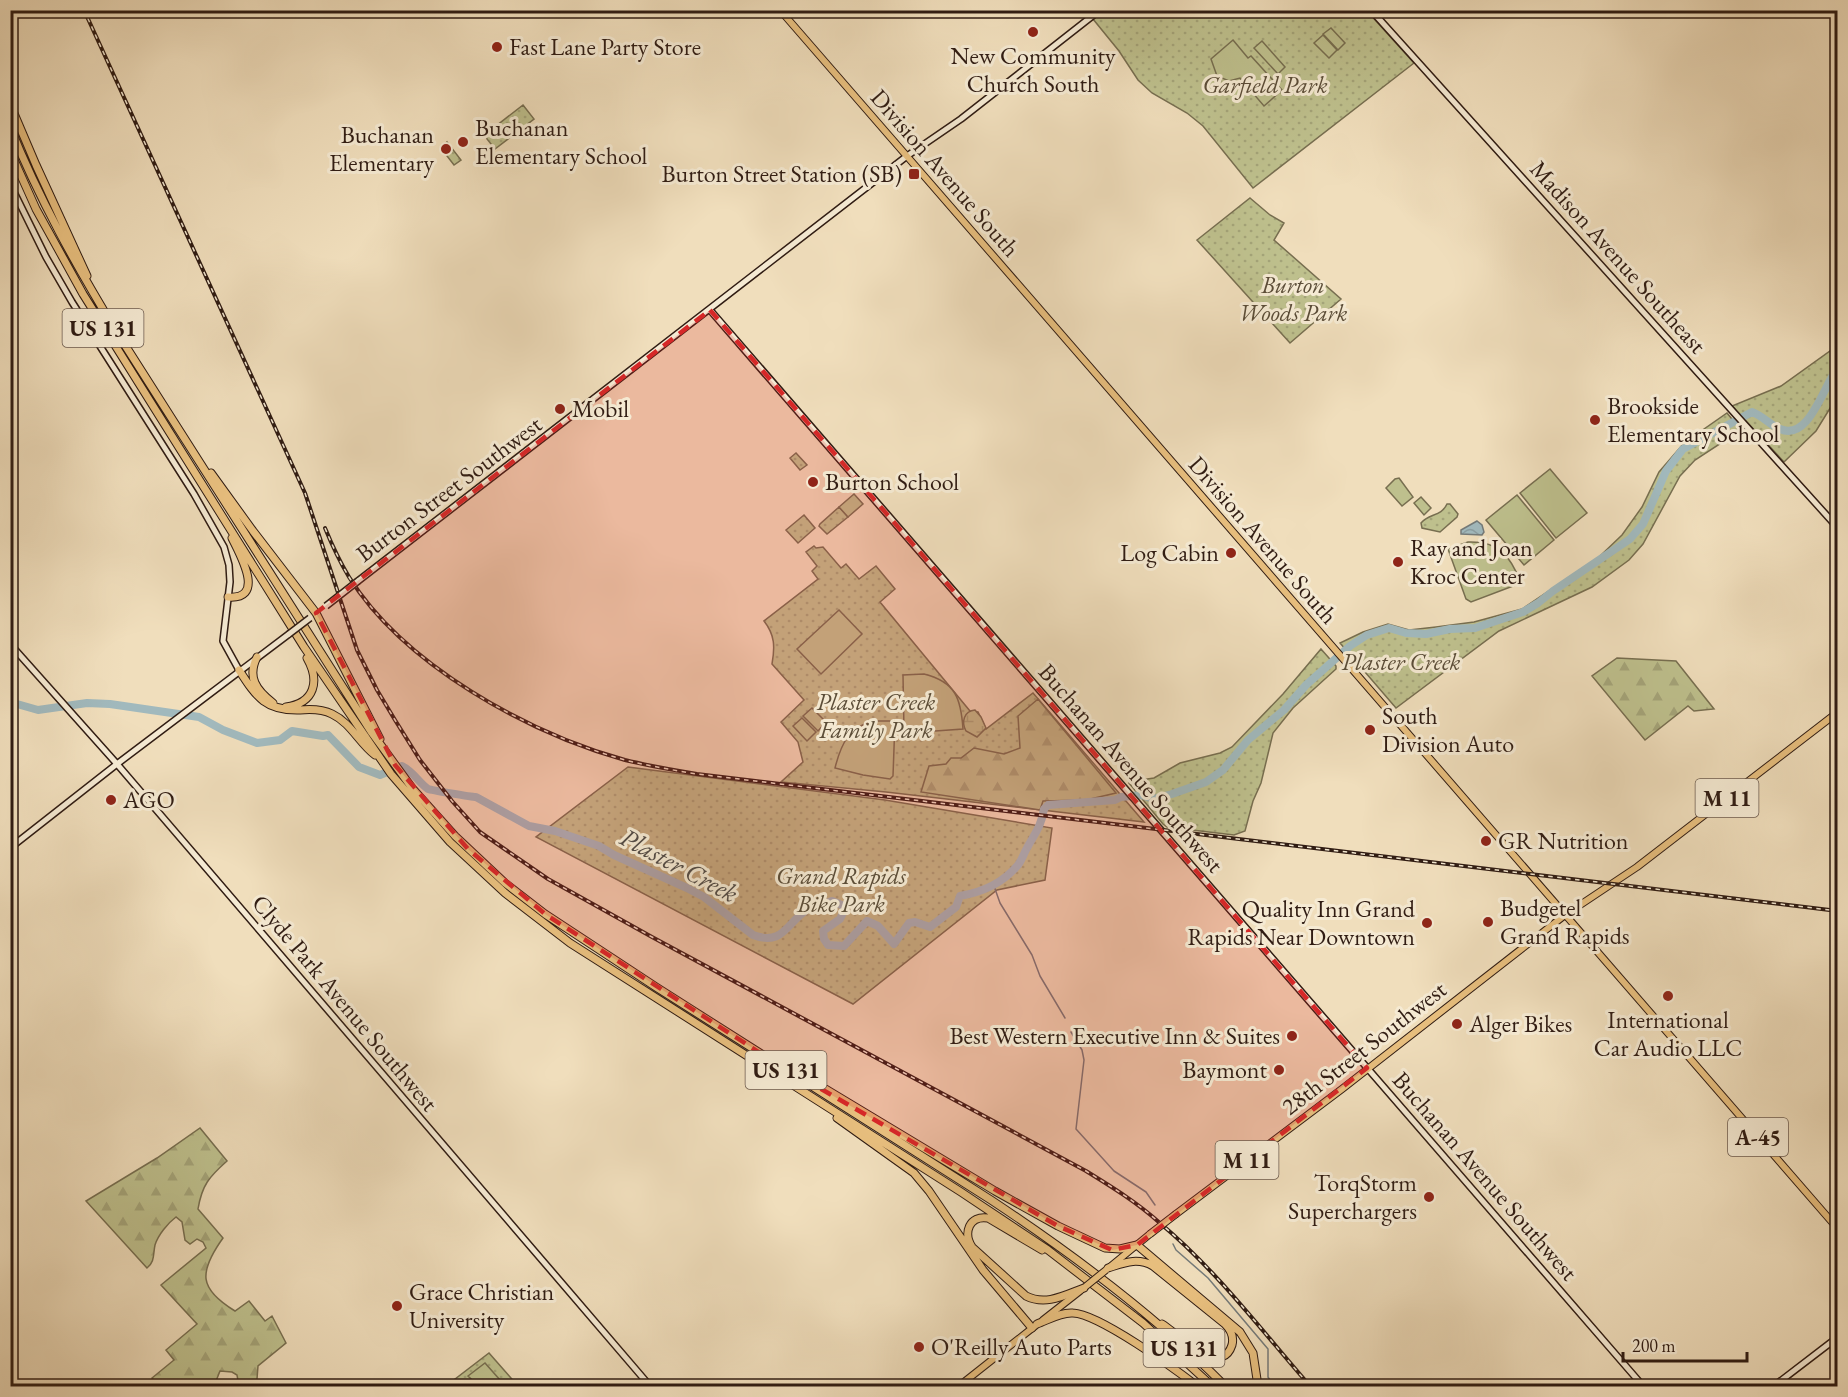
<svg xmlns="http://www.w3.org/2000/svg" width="1848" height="1397" viewBox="0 0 1848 1397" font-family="'EB Garamond',serif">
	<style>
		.green { fill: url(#green-dots); stroke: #776e50; stroke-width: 1.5 }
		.forest { fill: url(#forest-firs); stroke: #776e50; stroke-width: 1.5 }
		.wetland { fill: url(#wetland-marsh); stroke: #776e50; stroke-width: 1.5 }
		.pitch { fill: #bec08d; stroke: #776e50; stroke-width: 1.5 }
		.water { fill: url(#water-waves); stroke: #747a79; stroke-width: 1.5 }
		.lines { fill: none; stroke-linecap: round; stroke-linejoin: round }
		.stream { stroke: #747a79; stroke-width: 1.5 }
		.river { stroke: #a1b9bd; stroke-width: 8 }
		.secondary-casing { stroke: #301c13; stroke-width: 8 }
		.primary-casing { stroke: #301c13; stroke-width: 8 }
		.highway-casing { stroke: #301c13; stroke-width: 9 }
		.secondary { stroke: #f5ead3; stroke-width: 5 }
		.primary { stroke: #e8bf7e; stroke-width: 6 }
		.highway { stroke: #e8bf7e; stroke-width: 7 }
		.rail-casing { stroke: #301c13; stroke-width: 4 }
		.rail { stroke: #f5ead3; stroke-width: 1.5; stroke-dasharray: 4.5; stroke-linecap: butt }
		.secondary-bridge-casing { stroke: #301c13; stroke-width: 8; stroke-linecap: butt }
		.primary-bridge-casing { stroke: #301c13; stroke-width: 8; stroke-linecap: butt }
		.secondary-bridge { stroke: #f5ead3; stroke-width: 5 }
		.primary-bridge { stroke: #e8bf7e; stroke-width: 6 }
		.marked { fill: #d62828; fill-opacity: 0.2; stroke: #d62828; stroke-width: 4.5; stroke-dasharray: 12 8; stroke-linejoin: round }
		.poi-dot { fill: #8f2418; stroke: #f5ead3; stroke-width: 2 }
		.labels { text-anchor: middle; stroke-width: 6; stroke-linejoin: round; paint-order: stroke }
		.shield { fill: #f5ead3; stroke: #6b5a4d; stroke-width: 1.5 }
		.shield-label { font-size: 22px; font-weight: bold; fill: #301c13 }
		.poi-label { font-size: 24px; fill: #301c13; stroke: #f5ead3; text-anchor: start }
		.park-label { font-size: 24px; font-style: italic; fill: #5b4d38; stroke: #f5ead3 }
		.street-label { font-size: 24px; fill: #301c13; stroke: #f5ead3 }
		.water-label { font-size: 26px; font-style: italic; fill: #524b46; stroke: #f5ead3 }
	</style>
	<defs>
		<pattern id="green-dots" width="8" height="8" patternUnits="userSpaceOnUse" patternTransform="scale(1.5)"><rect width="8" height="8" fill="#bec08d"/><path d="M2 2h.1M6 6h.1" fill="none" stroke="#a4a479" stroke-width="1.8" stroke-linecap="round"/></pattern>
		<pattern id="forest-firs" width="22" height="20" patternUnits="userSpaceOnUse" patternTransform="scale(1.5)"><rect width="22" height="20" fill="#bec08d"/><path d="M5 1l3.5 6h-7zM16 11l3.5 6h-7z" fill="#a4a479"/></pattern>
		<pattern id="wetland-marsh" width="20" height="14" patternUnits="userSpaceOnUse" patternTransform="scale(1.5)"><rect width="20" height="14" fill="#bec08d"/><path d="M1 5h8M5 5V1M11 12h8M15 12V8" fill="none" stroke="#a4a479"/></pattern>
		<pattern id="water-waves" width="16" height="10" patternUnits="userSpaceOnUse" patternTransform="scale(1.5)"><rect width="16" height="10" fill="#a1b9bd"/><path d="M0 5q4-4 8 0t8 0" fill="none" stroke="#8b9ea2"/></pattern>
	</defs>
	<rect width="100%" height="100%" fill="#f0debc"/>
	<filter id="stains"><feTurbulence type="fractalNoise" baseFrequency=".00333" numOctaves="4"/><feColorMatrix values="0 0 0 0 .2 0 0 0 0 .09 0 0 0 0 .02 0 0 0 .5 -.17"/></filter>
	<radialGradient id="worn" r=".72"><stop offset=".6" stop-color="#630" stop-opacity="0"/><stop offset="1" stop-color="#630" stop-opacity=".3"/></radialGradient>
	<path class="green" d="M1103,10L1367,11L1414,63L1253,188L1203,126L1187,113L1152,93L1138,80L1119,51L1093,19Z
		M523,105L534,119L495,149L487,139L486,131L492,129Z
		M447,142L461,160L454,165L444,152L446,150L443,146Z
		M1250,198L1270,215L1284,223L1274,240L1341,299L1290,343L1197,240Z
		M1837,346V397L1816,431L1784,462L1732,406L1781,386Z
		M1727,413L1741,430L1695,460L1680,476L1643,544L1629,560L1592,587L1499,631L1396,708L1340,643L1363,632L1388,624L1409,630L1436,627L1474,622L1522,609L1599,557L1622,535L1642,507L1659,472L1684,443Z
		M796,453L807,465L800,470L790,458Z
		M1447,504H1450L1458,514L1457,517L1440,532L1422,528L1421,523C1429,513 1441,517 1447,504Z
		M839,507L848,517L827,534L819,526L820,524Z
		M804,515L815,528L798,543L786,530Z
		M814,546L816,548L823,547L841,568L846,564L859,579L876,566L895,589L880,602L970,711L978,712L986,729L1033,693L1144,822L886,792L781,782L803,762L798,742L781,722L804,700L772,664C775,647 775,635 764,621L818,579L812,571L817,566L806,552Z
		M1321,649L1336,666V669L1293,708L1273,733L1261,783L1253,801L1245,831L1234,835L1167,827L1163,824L1129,783L1134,781L1154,778L1180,763L1220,753L1232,747L1283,694Z
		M628,767L885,800L1052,828L1045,880L997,890L853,1004L536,837Z
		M489,1353L518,1386H446Z"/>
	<path class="forest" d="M1617,658L1676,661L1714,709L1694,711L1688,706L1645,740L1592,676Z
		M1038,699L1116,793L1086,800L1043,801L1040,810L921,792L929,766L946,764L951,758H961L974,748L1004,754L1020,748L1018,716Z
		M200,1128L227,1161C209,1177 202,1185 198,1209L223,1238C198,1273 199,1289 235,1311L249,1301L265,1321L272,1316L286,1343L258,1366L257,1379L249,1386H239L237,1375L232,1372L220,1371L214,1386H159L152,1378L174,1360L166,1350L197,1324L161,1285L206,1248L203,1242L197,1239L190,1244L185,1240L182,1222L176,1217C168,1223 158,1235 155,1245C153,1254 155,1262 147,1268L86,1201L157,1158Z"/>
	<path class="wetland" d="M975,710L981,717L986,728L977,737L966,731C961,722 964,711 975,710Z"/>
	<path class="pitch" d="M1331,28L1345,43L1338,50L1323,34Z
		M1323,35L1337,50L1329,58L1314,43Z
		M1233,40L1248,58L1251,56L1282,90L1264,106L1240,78L1229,81L1217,76L1211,59Z
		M1262,41L1285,67L1278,74L1254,48Z
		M1550,469L1587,513L1556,538L1520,493Z
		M1399,478L1413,497L1402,506L1386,488L1395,479Z
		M854,494L863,504L848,517L839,507Z
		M1517,495L1554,540L1524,565L1486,520Z
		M1421,497L1431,508L1424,515L1414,503Z
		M1468,542C1499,541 1510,555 1521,583L1471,602L1466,599L1448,549Z
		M839,610L862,634L821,674L797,649Z
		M924,674C956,682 961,699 963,729L907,733L904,731L903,675Z
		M812,708L826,722L818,731L803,716Z
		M802,718L816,732L807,741L793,726Z
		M875,721H895L893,776L890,779L863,775L835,768C841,744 849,726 875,721Z
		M485,1363L500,1380C489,1388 478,1387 468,1376Z"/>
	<path class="water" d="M1477,521L1482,525L1484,532L1482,535L1461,534V530Z"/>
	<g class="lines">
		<path class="stream" d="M994,886L1000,903L1032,955L1040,976L1065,1018
			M1071,1032L1082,1050L1084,1060L1076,1129L1114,1171L1146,1192L1155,1205
			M1173,1244L1176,1250L1208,1278L1268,1349V1377L1274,1386"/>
		<path class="river" d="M10,702L38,710L87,703L110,704L199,717L223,730L257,743L280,740L292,731L323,736L328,735L359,767L380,775L402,766C414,772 418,782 428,789C431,790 471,797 476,797L529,826L555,831L599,846L614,855L687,888L704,897L753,935C782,946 786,925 805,911C812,906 824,904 832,901L846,907L840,919L823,931L824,939L828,945L844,946L867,921L878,926L894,944L909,923L915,922L930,927L956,907L960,896C983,892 1003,883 1018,865C1022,860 1024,853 1027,848C1035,833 1041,827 1044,809L1048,805L1115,800L1121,797L1142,795L1153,799L1172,794L1206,782L1223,770L1248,740L1284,710L1306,685L1350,646L1367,635L1389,628L1406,633L1426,634L1450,629L1475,628L1523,612L1538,603L1553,591L1630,539L1643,524L1666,471L1683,449L1752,412C1763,416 1770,425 1780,429C1810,442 1824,383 1838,368"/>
		<g class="secondary-casing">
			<path id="secondary" d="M1371,10L1838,528
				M10,184L46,257L72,302L194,494L224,547L229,565L230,582L223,641L239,670
				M710,310L1643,1386
				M358,581L907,156L961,119L1100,10
				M10,644L117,764L650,1386
				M10,848L117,764L289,634
				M1774,1386L1838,1337"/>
		</g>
		<g class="primary-casing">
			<path id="primary" d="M780,10L1838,1229
				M1176,1214L1342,1089L1565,915L1637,867L1838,712
				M1111,1266L1150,1234
				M1043,1320L1080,1291
				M959,1386L1035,1326"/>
		</g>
		<g class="highway-casing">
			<path id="highway" d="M10,104L36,165L87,276
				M10,127C39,199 76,265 116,331L372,733L412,788L455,836L505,883L545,914L656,987L991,1200C1074,1255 1155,1315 1225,1386
				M10,151L36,209L83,294L304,647L391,774L450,842L505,893L570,943L961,1192L1048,1250L1143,1323L1212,1386
				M211,473L253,531L316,613L380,739
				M228,597C267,600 239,553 232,538
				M257,657C247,677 256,690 273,703
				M239,670C257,698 266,711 300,710C311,709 322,709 332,714C351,723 359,743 375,755
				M286,707C315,703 320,681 307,658
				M804,1076L995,1191L1058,1226L1105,1248L1120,1249L1137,1245L1240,1332L1253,1353L1258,1386
				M837,1118L914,1173L929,1191L983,1270L1032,1328
				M1042,1250L988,1218C969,1215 963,1233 972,1247L1026,1296C1046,1306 1065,1295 1084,1288
				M1108,1268C1124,1263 1137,1257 1153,1266L1225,1324C1231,1330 1234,1337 1232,1345C1221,1379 1177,1333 1162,1324
				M1037,1324C1048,1320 1061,1312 1073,1313C1099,1314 1175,1369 1197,1386"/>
		</g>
		<use href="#secondary" class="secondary"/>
		<use href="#primary" class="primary"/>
		<use href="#highway" class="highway"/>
		<g class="rail-casing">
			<path id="rail" d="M84,10L305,493L357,650L377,690L395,720L420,760L452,801L480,832L548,879L652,937L1086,1171C1112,1187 1138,1203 1161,1224C1217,1271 1262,1331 1310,1386
				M325,528C332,545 340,562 349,577C404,665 528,733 625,760C649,766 673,770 697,774L1838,911"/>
		</g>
		<use href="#rail" class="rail"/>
		<g class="secondary-bridge-casing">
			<path id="secondary-bridge" d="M326,606L358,581
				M289,634L310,618"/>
		</g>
		<g class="primary-bridge-casing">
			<path id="primary-bridge" d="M1150,1234L1176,1214
				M1085,1287L1106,1270"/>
		</g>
		<use href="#secondary-bridge" class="secondary-bridge"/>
		<use href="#primary-bridge" class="primary-bridge"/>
	</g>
	<path class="marked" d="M710,310L1367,1068L1137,1245L1112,1250L1058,1226L771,1060L545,914L468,849L395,765L316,613Z"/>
	<g class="poi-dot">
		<circle cx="1033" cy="32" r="6"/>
		<circle cx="497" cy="47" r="6"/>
		<circle cx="463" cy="142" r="6"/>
		<circle cx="446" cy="149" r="6"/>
		<rect x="908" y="168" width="12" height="12" rx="3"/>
		<circle cx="560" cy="409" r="6"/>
		<circle cx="1595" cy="420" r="6"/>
		<circle cx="813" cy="482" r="6"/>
		<circle cx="1231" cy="553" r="6"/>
		<circle cx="1398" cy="562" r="6"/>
		<circle cx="1370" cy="730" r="6"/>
		<circle cx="111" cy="800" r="6"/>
		<circle cx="1486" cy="841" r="6"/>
		<circle cx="1488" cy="922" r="6"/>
		<circle cx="1427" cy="923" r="6"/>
		<circle cx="1668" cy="996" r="6"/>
		<circle cx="1457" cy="1024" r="6"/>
		<circle cx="1292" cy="1036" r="6"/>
		<circle cx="1279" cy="1070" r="6"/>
		<circle cx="1429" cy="1197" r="6"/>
		<circle cx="397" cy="1306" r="6"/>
		<circle cx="919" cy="1347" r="6"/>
	</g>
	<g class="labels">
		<g class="shield">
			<rect x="62.5" y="309" width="81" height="38" rx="4.5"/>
			<rect x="1695.5" y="779" width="63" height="38" rx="4.5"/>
			<rect x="745.5" y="1051" width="81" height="38" rx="4.5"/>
			<rect x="1728" y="1118" width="60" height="38" rx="4.5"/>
			<rect x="1215.5" y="1141" width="63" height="38" rx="4.5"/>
			<rect x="1143.5" y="1329" width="81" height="38" rx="4.5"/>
		</g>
		<g class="shield-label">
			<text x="103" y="336">US 131</text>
			<text x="1727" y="806">M 11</text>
			<text x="786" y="1078">US 131</text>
			<text x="1758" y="1145">A-45</text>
			<text x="1247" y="1168">M 11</text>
			<text x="1184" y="1356">US 131</text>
		</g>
		<g class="poi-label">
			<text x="509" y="55">Fast Lane Party Store</text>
			<text x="1033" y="64" text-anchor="middle">New Community<tspan x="1033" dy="28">Church South</tspan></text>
			<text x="475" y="136">Buchanan<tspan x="475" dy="28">Elementary School</tspan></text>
			<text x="434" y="143" text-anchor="end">Buchanan<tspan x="434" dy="28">Elementary</tspan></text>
			<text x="902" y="182" text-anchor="end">Burton Street Station (SB)</text>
			<text x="1607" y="414">Brookside<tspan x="1607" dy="28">Elementary School</tspan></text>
			<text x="572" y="417">Mobil</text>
			<text x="825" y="490">Burton School</text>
			<text x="1410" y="556">Ray and Joan<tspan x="1410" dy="28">Kroc Center</tspan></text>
			<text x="1219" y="561" text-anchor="end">Log Cabin</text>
			<text x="1382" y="724">South<tspan x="1382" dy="28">Division Auto</tspan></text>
			<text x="123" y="808">AGO</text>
			<text x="1498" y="849">GR Nutrition</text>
			<text x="1500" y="916">Budgetel<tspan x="1500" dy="28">Grand Rapids</tspan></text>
			<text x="1415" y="917" text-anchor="end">Quality Inn Grand<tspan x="1415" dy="28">Rapids Near Downtown</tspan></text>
			<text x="1668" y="1028" text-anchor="middle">International<tspan x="1668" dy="28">Car Audio LLC</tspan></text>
			<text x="1469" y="1032">Alger Bikes</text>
			<text x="1280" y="1044" text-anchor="end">Best Western Executive Inn &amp; Suites</text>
			<text x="1267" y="1078" text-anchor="end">Baymont</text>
			<text x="1417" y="1191" text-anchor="end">TorqStorm<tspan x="1417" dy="28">Superchargers</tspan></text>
			<text x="409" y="1300">Grace Christian<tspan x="409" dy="28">University</tspan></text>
			<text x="931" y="1355">O'Reilly Auto Parts</text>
		</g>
		<g class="park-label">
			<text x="1265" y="93">Garfield Park</text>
			<text x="1293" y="293">Burton<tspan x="1293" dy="28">Woods Park</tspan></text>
			<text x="1401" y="670">Plaster Creek</text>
			<text x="876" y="710">Plaster Creek<tspan x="876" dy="28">Family Park</tspan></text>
			<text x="841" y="884">Grand Rapids<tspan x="841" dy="28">Bike Park</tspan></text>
		</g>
		<g class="street-label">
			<text transform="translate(945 173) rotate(49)" y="8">Division Avenue South</text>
			<text transform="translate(1618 257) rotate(48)" y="8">Madison Avenue Southeast</text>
			<text transform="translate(449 489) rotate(-37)" y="8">Burton Street Southwest</text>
			<text transform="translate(1263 540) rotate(49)" y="8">Division Avenue South</text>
			<text transform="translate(1131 768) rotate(49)" y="8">Buchanan Avenue Southwest</text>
			<text transform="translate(345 1003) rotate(50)" y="8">Clyde Park Avenue Southwest</text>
			<text transform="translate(1364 1048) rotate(-38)" y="8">28th Street Southwest</text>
			<text transform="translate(1485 1176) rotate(49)" y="8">Buchanan Avenue Southwest</text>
		</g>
		<g class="water-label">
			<text transform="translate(679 865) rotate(28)" y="9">Plaster Creek</text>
		</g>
	</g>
	<rect width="1848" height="1397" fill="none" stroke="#f0debc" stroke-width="36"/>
	<rect x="12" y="12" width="1824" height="1373" fill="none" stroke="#301c13" stroke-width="3"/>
	<rect x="18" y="18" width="1812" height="1361" fill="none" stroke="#301c13" stroke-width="1.5"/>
	<path d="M1623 1352v9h124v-9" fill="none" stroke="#301c13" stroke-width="3"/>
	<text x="1632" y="1352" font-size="18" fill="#301c13" stroke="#f5ead3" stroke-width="4.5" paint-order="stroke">200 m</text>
	<rect width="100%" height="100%" filter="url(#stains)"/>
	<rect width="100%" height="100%" fill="url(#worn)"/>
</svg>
